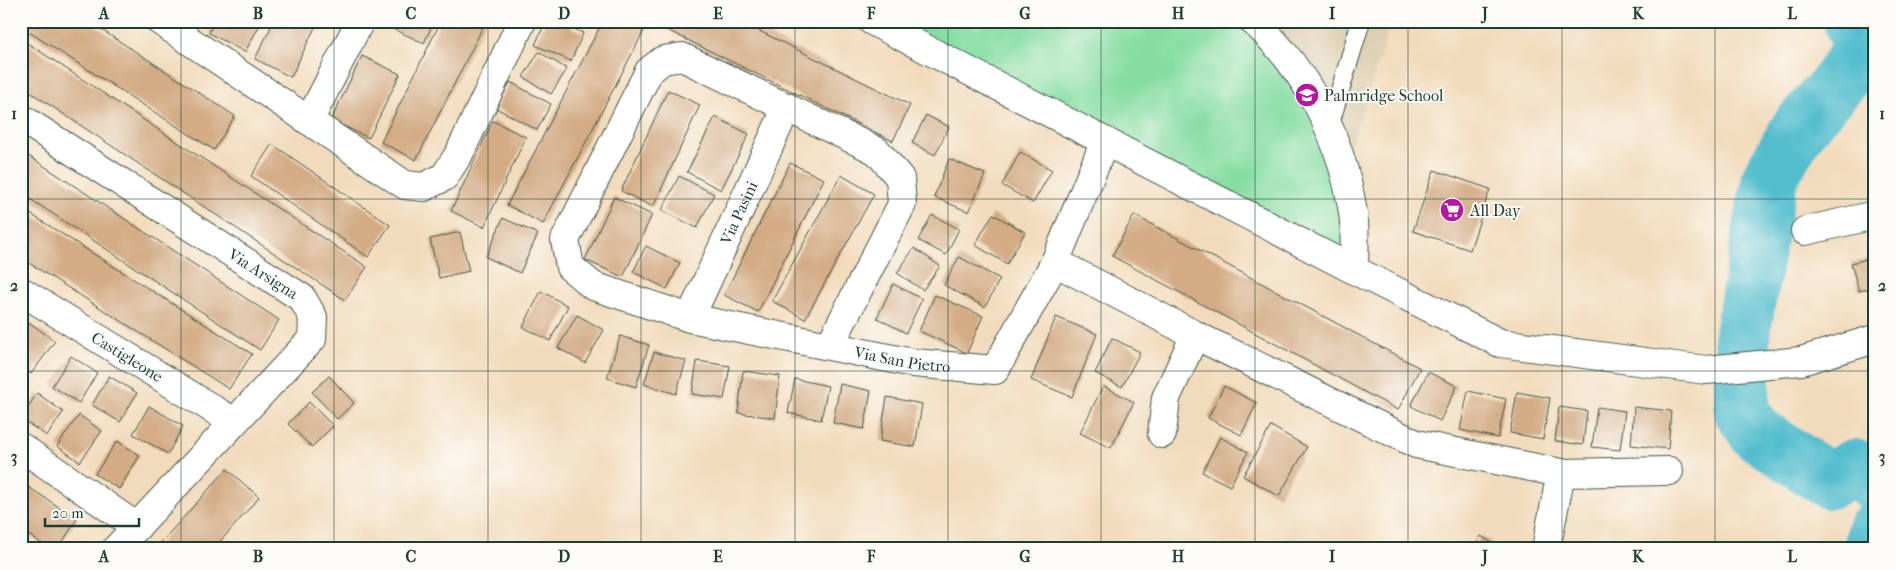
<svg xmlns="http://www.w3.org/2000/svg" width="1896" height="570" viewBox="0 0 1896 570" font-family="'IM FELL French Canon',serif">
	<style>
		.built { fill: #decfb2 }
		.green { fill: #85dda1; stroke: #528d6a }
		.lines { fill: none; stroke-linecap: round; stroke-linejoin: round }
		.river { stroke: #52bdce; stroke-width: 56 }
		.building { fill: #d3ac85 }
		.service-casing { stroke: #3f5548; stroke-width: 20 }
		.minor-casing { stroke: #3f5548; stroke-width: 30 }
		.tertiary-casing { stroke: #3f5548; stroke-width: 30 }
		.service { stroke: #fff; stroke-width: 18 }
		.minor { stroke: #fff; stroke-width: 28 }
		.tertiary { stroke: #fff; stroke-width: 28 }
		.grid { fill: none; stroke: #1f3d34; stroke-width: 1; stroke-opacity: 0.55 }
		.labels { text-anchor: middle; stroke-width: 4; stroke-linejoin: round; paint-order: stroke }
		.poi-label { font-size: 16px; fill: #1f3d34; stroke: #fdfcf7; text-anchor: start }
		.street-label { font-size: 16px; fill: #1f3d34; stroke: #fdfcf7 }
		.neatline { fill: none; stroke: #1f3d34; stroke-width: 2 }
		.grid-label { font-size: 16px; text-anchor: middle; font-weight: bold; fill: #1f3d34 }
	</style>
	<rect width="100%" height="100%" fill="#fdfcf7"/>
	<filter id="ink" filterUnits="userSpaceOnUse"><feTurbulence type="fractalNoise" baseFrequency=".02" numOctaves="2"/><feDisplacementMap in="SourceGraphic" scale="10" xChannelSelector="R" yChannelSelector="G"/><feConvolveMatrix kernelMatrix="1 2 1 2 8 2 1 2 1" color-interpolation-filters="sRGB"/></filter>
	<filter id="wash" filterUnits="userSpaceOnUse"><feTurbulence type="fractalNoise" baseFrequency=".0096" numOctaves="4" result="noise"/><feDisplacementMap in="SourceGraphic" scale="20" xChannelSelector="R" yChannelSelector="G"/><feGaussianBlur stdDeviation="1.12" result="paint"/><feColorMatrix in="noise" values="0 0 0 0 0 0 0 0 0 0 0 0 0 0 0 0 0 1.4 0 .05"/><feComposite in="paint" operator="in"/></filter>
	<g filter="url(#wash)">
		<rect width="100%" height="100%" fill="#f2dbbc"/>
		<path class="built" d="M1149,21H1392L1343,168Z"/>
		<path class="green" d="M872,21H1253L1329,127L1354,270Z"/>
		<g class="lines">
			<path class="river" d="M1851,21L1862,46L1838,83L1798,129L1770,177L1742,335V411L1756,433L1829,481L1854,467L1875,484
				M1871,549L1875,530"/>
		</g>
		<g id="blocks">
			<path class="building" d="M21,21H88L235,116L214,150L21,27Z
				M214,21H262L245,52L209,33Z
				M274,21H318L291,77L255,59Z
				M388,21H434L424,43L386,26Z
				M441,21H486L416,160L381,142Z
				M546,21H558L583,33L571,61L535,45Z
				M603,21H649L543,224L507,205Z
				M659,21H739L910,105L893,141L657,25Z
				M21,39L367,267L345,300L21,86Z
				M539,52L567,69L551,94L523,77Z
				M362,56L400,74L369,138L331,120Z
				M510,82L551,104L537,130L496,108Z
				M668,90L700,105L653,207L621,191Z
				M926,115L949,127L935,155L912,143Z
				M715,117L749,134L721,190L687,172Z
				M493,121L526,137L484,227L451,211Z
				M272,144L390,225L368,257L251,176Z
				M21,151L279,320L260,350L21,193Z
				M1020,152L1052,170L1033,203L1002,185Z
				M949,159L985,174L969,212L934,197Z
				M790,163L824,179L758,312L724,295Z
				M1434,170L1490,189L1470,250L1413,231Z
				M841,175L874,194L805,319L772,301Z
				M679,176L714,194L697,228L662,210Z
				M614,197L652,215L623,277L585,260Z
				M21,208L252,354L229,389L21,258Z
				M993,214L1025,232L1007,264L975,245Z
				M932,215L959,229L946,255L918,240Z
				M1134,215L1420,368L1398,410L1112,256Z
				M503,218L538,234L520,273L486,257Z
				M460,232L469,271L439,278L430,239Z
				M646,246L680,263L667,289L633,272Z
				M914,248L940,266L923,290L897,273Z
				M959,257L1000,279L985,307L944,285Z
				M1871,258L1875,273V287L1859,291L1851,263Z
				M893,284L922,299L906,333L877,318Z
				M541,291L568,306L550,341L523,327Z
				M935,295L983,316L967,353L919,331Z
				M577,315L604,330L585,363L558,348Z
				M1056,317L1097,334L1072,397L1031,380Z
				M30,323L55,341L31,374L21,366V335Z
				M620,336L649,345L636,387L607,378Z
				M1112,338L1140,352L1122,387L1095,373Z
				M654,352L686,361L676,394L644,384Z
				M71,356L97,373L79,403L52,386Z
				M697,361L730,366L724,399L692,394Z
				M743,371L780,376L775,418L738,413Z
				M1428,372L1457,386L1440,421L1411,406Z
				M109,376L137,393L120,422L92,405Z
				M329,376L354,403L337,419L312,392Z
				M795,379L828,386L821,420L788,413Z
				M840,384L871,391L864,429L833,423Z
				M1103,386L1134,402L1111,448L1080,433Z
				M1224,386L1257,403L1241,435L1208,418Z
				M1468,391L1506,399L1498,438L1460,430Z
				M1517,392L1550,398L1543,439L1510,433Z
				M37,393L63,412L47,436L21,419Z
				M887,397L922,404L915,447L880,441Z
				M309,402L333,426L312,447L288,424Z
				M149,406L183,426L168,454L133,434Z
				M1559,407L1587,411L1583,445L1555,441Z
				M1597,407L1625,411L1620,450L1592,447Z
				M1634,407L1671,411L1668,449L1631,445Z
				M79,415L102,431L80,462L57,446Z
				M1271,426L1307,447L1279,496L1243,476Z
				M1220,437L1248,452L1230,486L1202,472Z
				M117,441L140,455L119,489L95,474Z
				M227,469L259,497L235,525L213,549H155Z
				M21,482L77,519L58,549H50L21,530Z
				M1481,536L1502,549H1473Z"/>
		</g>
	</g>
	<g filter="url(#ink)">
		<use href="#blocks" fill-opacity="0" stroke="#3f5548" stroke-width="1"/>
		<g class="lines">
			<g class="service-casing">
				<path id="service" d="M1329,127L1361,21"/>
			</g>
			<g class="minor-casing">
				<g id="minor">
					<path d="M160,21L405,185L424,187L444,177L459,154L522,21"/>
					<path d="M1253,21C1308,71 1342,139 1353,213C1356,231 1354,252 1354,270"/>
					<path id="s1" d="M21,118L302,298L313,317L312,339L116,549"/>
					<path d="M309,121L360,21"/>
					<path d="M1805,231L1875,215"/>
					<path d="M1055,262L1195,335L1416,444L1561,473L1669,471"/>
					<path id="s2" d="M21,291L234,422"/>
					<path id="s3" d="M690,318L787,107"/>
					<path id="s4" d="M830,345L902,204L900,178L877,151L682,57L663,60L649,71L565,240L570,267L593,286L690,318L913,363L995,370L1055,262L1105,141"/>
					<path d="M1162,434L1166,398L1195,335"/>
					<path d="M21,447L137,527"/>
					<path d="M1546,549L1561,473"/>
				</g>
			</g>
			<g class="tertiary-casing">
				<path id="tertiary" d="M872,21L1354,270L1500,343L1706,370L1801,361L1875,339"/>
			</g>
			<use href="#service" class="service"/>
			<use href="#minor" class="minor"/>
			<use href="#tertiary" class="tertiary"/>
		</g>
	</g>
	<path class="grid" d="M181,21V549M334,21V549M488,21V549M641,21V549M795,21V549M948,21V549M1101,21V549M1255,21V549M1408,21V549M1562,21V549M1715,21V549M21,199H1875M21,371H1875"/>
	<defs>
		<g id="school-disc" transform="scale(1.25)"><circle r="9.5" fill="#b5179e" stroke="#fdfcf7"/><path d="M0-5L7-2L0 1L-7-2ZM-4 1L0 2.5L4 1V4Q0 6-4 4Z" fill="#fff"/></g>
		<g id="supermarket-disc" transform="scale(1.25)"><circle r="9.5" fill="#b5179e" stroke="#fdfcf7"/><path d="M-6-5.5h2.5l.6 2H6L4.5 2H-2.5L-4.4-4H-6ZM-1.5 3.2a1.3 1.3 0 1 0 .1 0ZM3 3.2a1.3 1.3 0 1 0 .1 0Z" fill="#fff"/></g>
	</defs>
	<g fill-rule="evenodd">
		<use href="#school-disc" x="1307" y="95"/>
		<use href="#supermarket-disc" x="1452" y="210"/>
	</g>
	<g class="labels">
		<g class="poi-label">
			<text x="1324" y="101">Palmridge School</text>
			<text x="1470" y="216">All Day</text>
		</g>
		<g class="street-label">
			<text dy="6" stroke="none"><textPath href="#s3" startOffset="116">Via Pasini</textPath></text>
			<text dy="6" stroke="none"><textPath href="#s1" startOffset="288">Via Arsigna</textPath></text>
			<text dy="6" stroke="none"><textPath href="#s2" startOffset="125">Castigleone</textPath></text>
			<text dy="6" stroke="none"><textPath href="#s4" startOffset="1038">Via San Pietro</textPath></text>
		</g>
	</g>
	<rect width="1896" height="570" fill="none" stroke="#fdfcf7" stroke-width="55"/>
	<path d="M45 518v8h94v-8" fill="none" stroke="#1f3d34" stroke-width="2.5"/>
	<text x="52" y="518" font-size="15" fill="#1f3d34" stroke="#fdfcf7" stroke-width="4" paint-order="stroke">20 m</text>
	<rect x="28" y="28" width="1840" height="514" class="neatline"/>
	<g class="grid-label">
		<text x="104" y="19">A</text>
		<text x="258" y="19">B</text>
		<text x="411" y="19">C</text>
		<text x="564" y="19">D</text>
		<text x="718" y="19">E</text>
		<text x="871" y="19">F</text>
		<text x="1025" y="19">G</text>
		<text x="1178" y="19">H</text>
		<text x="1332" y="19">I</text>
		<text x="1485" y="19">J</text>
		<text x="1638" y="19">K</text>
		<text x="1792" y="19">L</text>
		<text x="14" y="119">1</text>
		<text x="1882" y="119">1</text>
		<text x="14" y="291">2</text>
		<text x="1882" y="291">2</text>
		<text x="14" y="462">3</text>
		<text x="1882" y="462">3</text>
		<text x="104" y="562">A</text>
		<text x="258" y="562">B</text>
		<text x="411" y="562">C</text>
		<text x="564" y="562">D</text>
		<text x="718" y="562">E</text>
		<text x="871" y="562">F</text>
		<text x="1025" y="562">G</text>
		<text x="1178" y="562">H</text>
		<text x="1332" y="562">I</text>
		<text x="1485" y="562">J</text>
		<text x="1638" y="562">K</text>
		<text x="1792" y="562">L</text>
	</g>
</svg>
